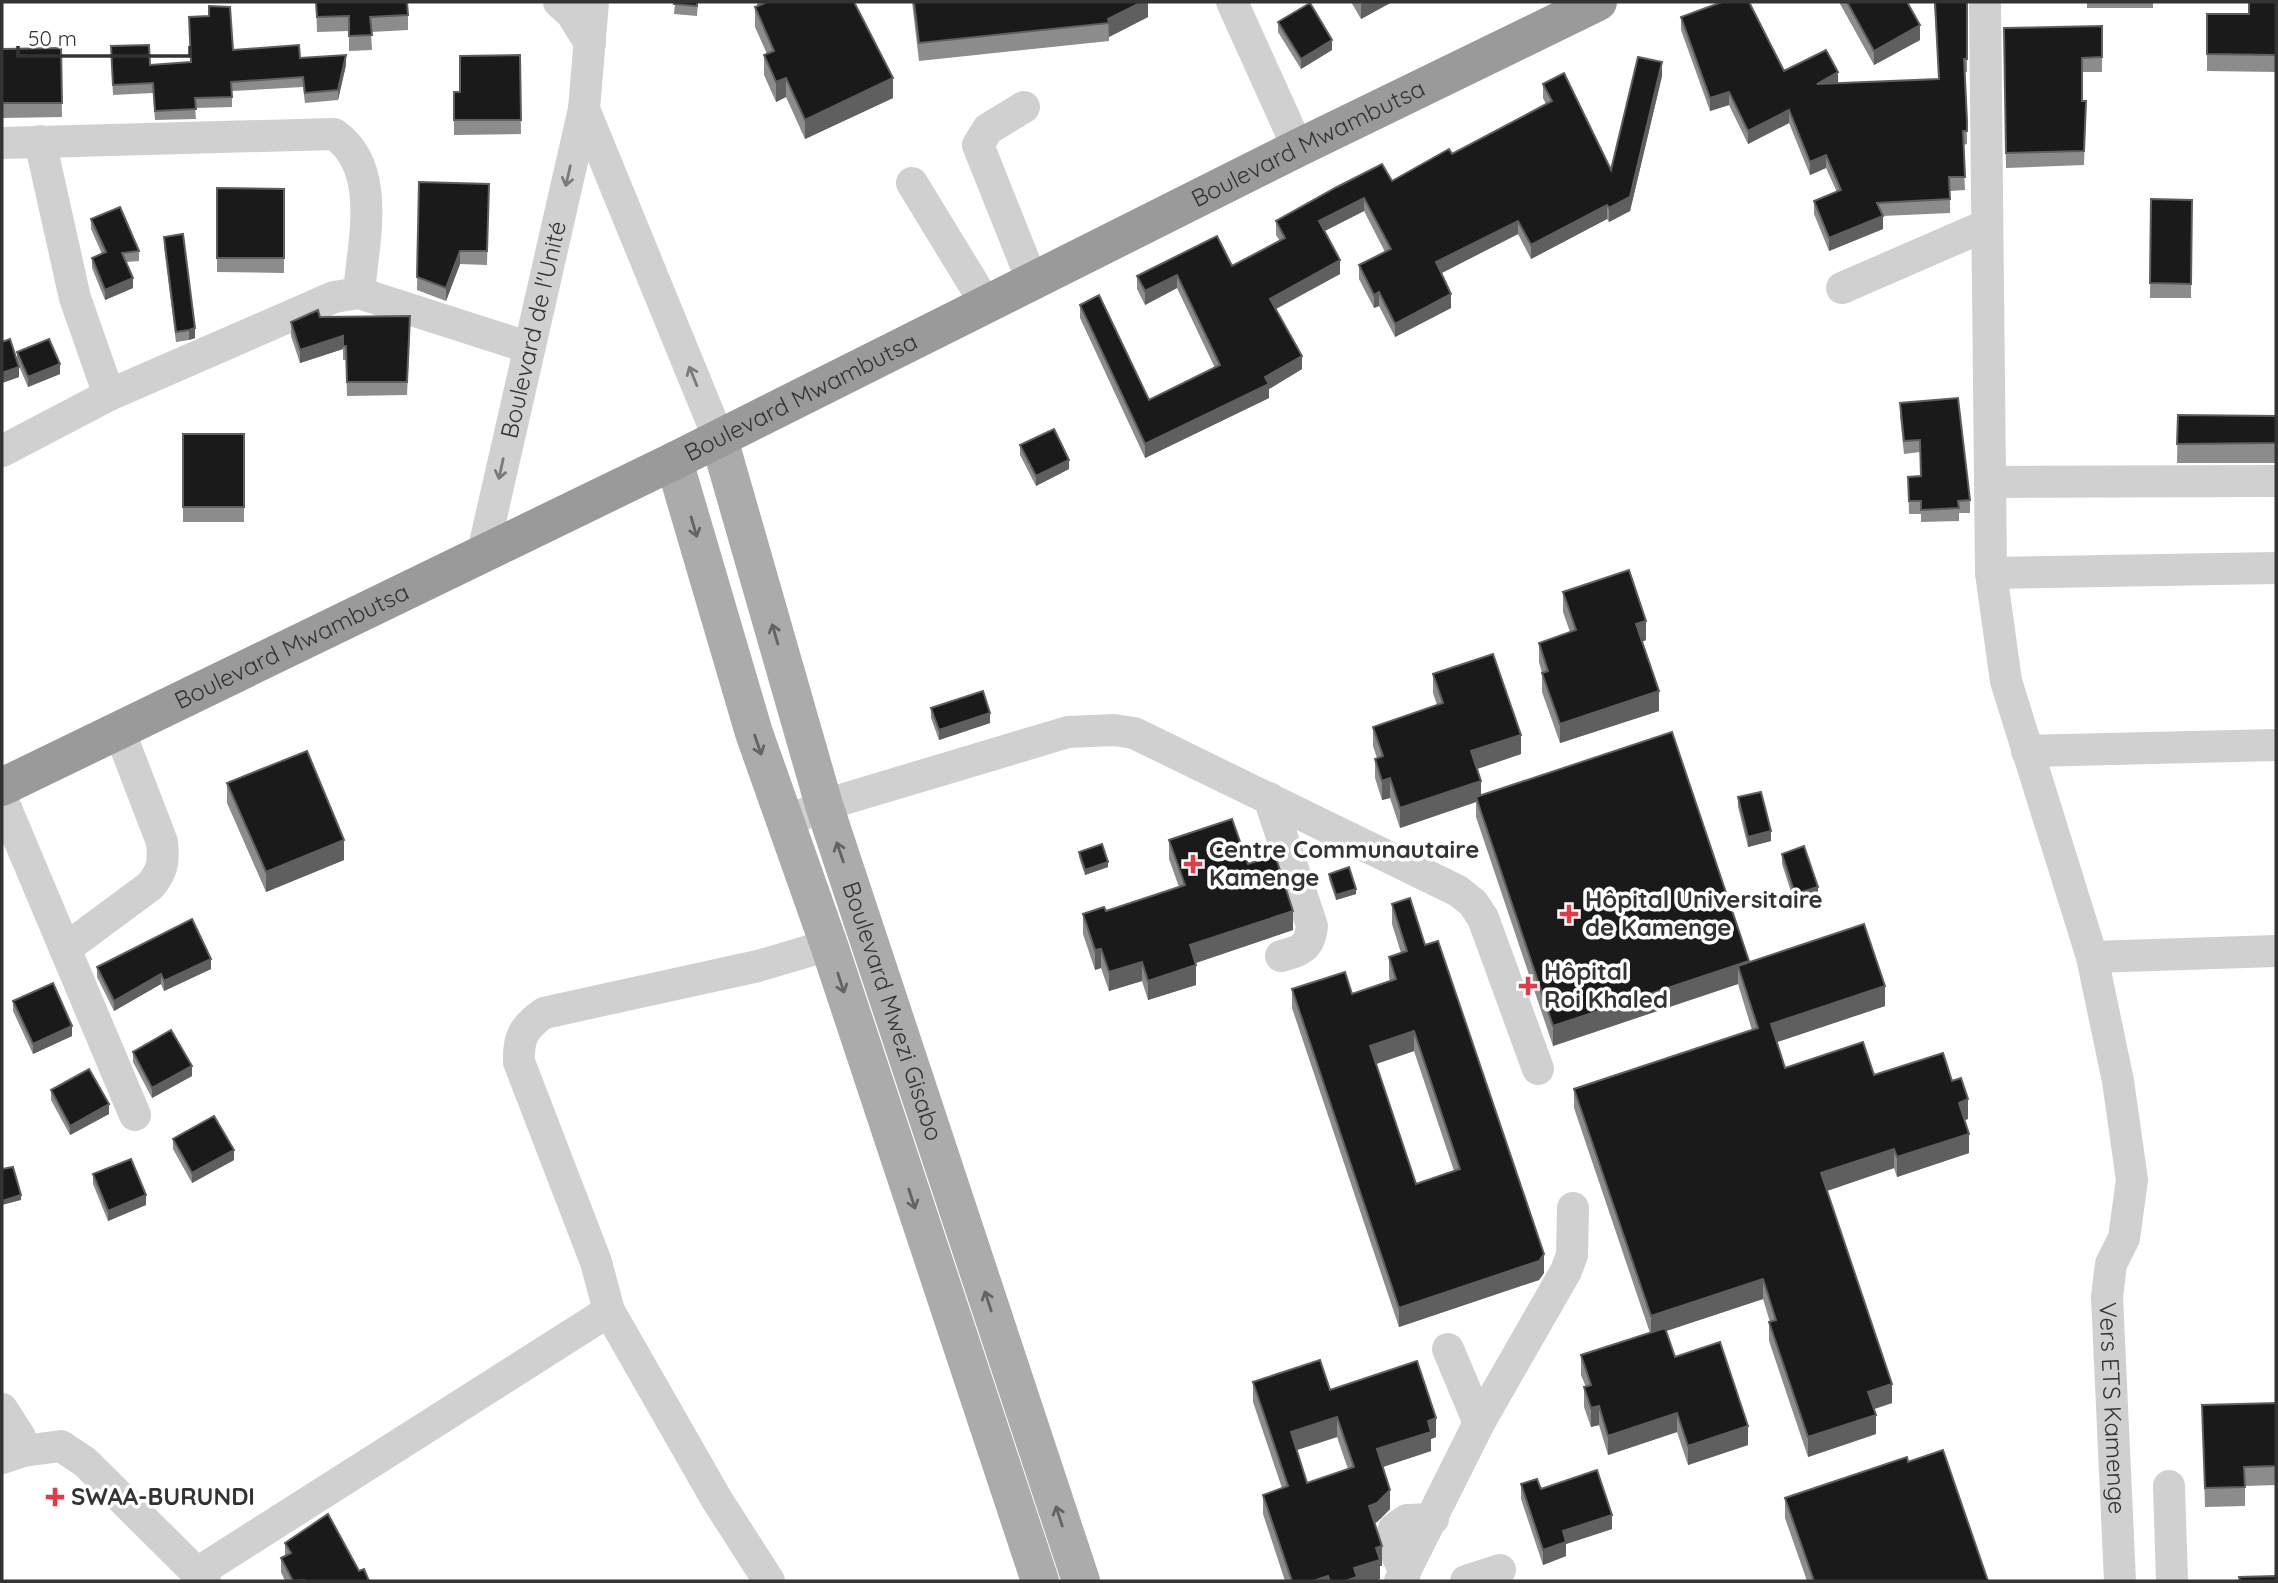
<svg xmlns="http://www.w3.org/2000/svg" width="2278" height="1583" viewBox="0 0 2278 1583" font-family="Quicksand,sans-serif">
	<style>
		.lines { fill: none; stroke-linecap: round; stroke-linejoin: round }
		.minor { stroke: #d0d0d0; stroke-width: 32 }
		.major { stroke: #ababab; stroke-width: 38 }
		.highway { stroke: #9a9a9a; stroke-width: 38 }
		.wall { fill: #8c8c8c; fill-rule: evenodd }
		.shaded-wall { fill: #5f5f5f }
		.building { fill: #1a1a1a; stroke: #5f5f5f; stroke-width: 2; fill-rule: evenodd }
		.oneway { stroke: #7a7a7a }
		.oneway2 { stroke: #636363 }
		.poi-dot { fill: #e63946; stroke: #fff; stroke-width: 2.5 }
		.labels { text-anchor: middle; stroke-width: 7; stroke-linejoin: round; paint-order: stroke }
		.street-label { font-size: 24px; fill: #333; stroke: #fff }
		.poi-label { font-size: 24px; font-weight: bold; fill: #333; stroke: #fff; text-anchor: start }
	</style>
	<rect width="100%" height="100%" fill="#fff"/>
	<g class="lines">
		<g class="minor">
			<path d="M559,2L572,14L590,43"/>
			<path d="M1232,2L1298,148"/>
			<path id="s1" d="M1985,2L1991,573L2006,681L2092,957L2118,1081L2132,1180L2124,1238L2111,1264L2107,1297L2120,1581"/>
			<path d="M1024,107L988,129L978,145L1033,283"/>
			<path d="M584,109L719,439"/>
			<path d="M40,141L75,298L109,395"/>
			<path d="M2,143L334,134C383,168 363,242 359,293"/>
			<path d="M912,183L987,306"/>
			<path d="M1842,288L1987,225"/>
			<path d="M2,451L109,395L334,297L359,293L527,347"/>
			<path d="M1990,482L2276,481"/>
			<path id="s2" d="M483,552L584,109L593,2"/>
			<path d="M1991,573L2276,568"/>
			<path d="M2027,751L2276,745"/>
			<path d="M1269,798L1312,926C1310,948 1300,951 1281,956"/>
			<path d="M2,799L135,1115"/>
			<path d="M784,823L824,805L1068,732L1114,730L1134,733L1458,891L1473,903L1483,918L1538,1069"/>
			<path d="M65,949L150,886C163,871 164,861 162,842L119,730"/>
			<path d="M2092,957L2276,951"/>
			<path d="M1448,1349L1479,1423"/>
			<path d="M2,1409L20,1437L23,1451"/>
			<path d="M2,1458L23,1451L61,1446L85,1462L205,1581"/>
			<path d="M2169,1486L2172,1581"/>
			<path d="M197,1573L609,1311"/>
			<path d="M1405,1573L1396,1553L1394,1529L1407,1520L1433,1519"/>
			<path d="M769,1581L717,1500L609,1311L596,1262L519,1062C518,1037 524,1027 544,1013L758,966L829,945"/>
			<path d="M1400,1581L1479,1423L1566,1271L1572,1255L1573,1208"/>
			<path d="M1466,1581L1500,1570"/>
		</g>
		<g class="major">
			<path id="s3" d="M719,439L824,805L1081,1581"/>
			<path d="M674,461L754,733L829,945L1040,1581"/>
		</g>
		<path class="highway" id="s4" d="M2,787L674,461L1298,148L1598,2"/>
	</g>
	<path class="wall" d="M316,2L408,15V30L371,32L372,50L349,51V31L317,32Z
		M675,2H698L697,16L674,14Z
		M757,2H854L893,98L805,139L786,97L776,102L764,75V55L767,54L755,27V7L757,6Z
		M912,2H1148V17L1109,37V41L919,61Z
		M1351,2H1392L1361,19Z
		M1719,2H1749L1784,71L1838,83L1939,79L1934,2H1967V72H1965L1967,135V144L1963,145L1965,190L1950,191V213L1882,216L1883,229L1829,251L1814,214V201L1837,192L1826,168L1810,175L1789,123L1748,144L1729,105L1710,111L1681,30V17L1719,3Z
		M1839,2H1907L1920,40L1874,65Z
		M2087,2H2153V8H2087Z
		M2276,2V72L2207,71V14H2249Z
		M1278,22L1332,50L1301,69L1278,32Z
		M2102,26V72H2082V101H2086L2084,165L2006,168L2004,28Z
		M61,48L62,117L3,118L2,116V49Z
		M233,50L300,58L346,65L338,100L305,103L303,87L232,91V107L195,108L196,119L155,120L153,93L113,95L111,56L150,65L191,62Z
		M520,55L521,134L454,135V92H460Z
		M1662,76L1630,211L1609,222L1607,219L1531,259L1518,234L1441,273L1451,308L1395,337L1379,306L1374,308L1359,279V265L1385,252L1364,211L1324,231L1340,274L1276,309L1302,369L1269,389V398L1145,458L1080,318V305L1149,400L1215,368L1177,288L1145,305L1137,289V276L1232,266L1280,241L1276,235V221L1392,181L1452,154L1546,104L1543,98V84L1611,170Z
		M419,182L489,184L487,265L460,264L446,301L417,290Z
		M217,188L284,189V273L217,272Z
		M2151,199L2192,200L2191,298H2150Z
		M91,219L139,251V261L126,262L133,288L105,300L92,268V258L102,254L91,229Z
		M164,237L195,338L189,340L176,342L164,247Z
		M320,317L410,329L407,395L347,396L346,360H343V349L300,363L291,336V322Z
		M2,342L17,361V352L60,374L28,387L18,364L19,377L2,383Z
		M1900,403L1970,500V513H1959V521L1921,522V514H1909L1908,477H1921L1920,452L1904,454L1900,416Z
		M2178,415L2276,416V463H2177Z
		M183,434H244V522H183Z
		M1020,445L1069,469L1036,486L1020,455Z
		M1563,592L1646,640L1642,642L1659,711L1560,743L1542,692V673L1539,662V643L1570,632L1563,612Z
		M1433,674L1521,754L1477,769L1481,796L1749,963L1885,1006L1777,1042L1785,1068L1952,1081L1968,1119L1964,1120L1969,1153L1897,1177L1894,1168L1826,1191L1892,1403L1874,1409L1876,1434L1808,1457L1769,1341V1322H1770L1763,1299L1666,1331L1675,1357L1748,1445L1688,1465L1677,1432L1608,1455L1599,1425L1591,1427L1584,1407V1387H1586L1581,1375V1355L1650,1333L1574,1108V1089L1752,1030L1738,984L1553,1046L1476,817V802L1400,828L1390,798L1382,800L1375,778V759L1377,758L1373,746V727L1437,705L1433,693Z
		M931,708L990,723L939,740L931,718Z
		M227,783L344,860L266,892L227,803Z
		M1738,797L1771,841L1748,847L1738,807Z
		M1169,840L1248,864L1293,930L1195,963L1196,985L1148,1000L1142,981L1109,991L1101,968L1095,970L1083,934V914L1106,911L1179,887L1169,859Z
		M1079,852L1108,867L1085,875L1079,857Z
		M1782,854L1818,896L1795,904L1782,864Z
		M1329,874L1356,894L1336,900L1329,879Z
		M1392,904L1425,945L1544,1273L1539,1280L1399,1327L1292,1008V989L1352,994L1390,981L1389,977V957L1401,953L1392,924ZM1414,1051L1454,1171L1416,1184L1376,1064Z
		M97,967L211,969L164,991L161,984L114,1011L97,977Z
		M13,1001L72,1036L33,1054L13,1011Z
		M133,1052L192,1076L152,1098L133,1062Z
		M51,1090L109,1114L70,1135L51,1100Z
		M173,1139L234,1160L192,1183L173,1149Z
		M93,1174L146,1205L108,1221L93,1184Z
		M1253,1382L1330,1390L1436,1437L1431,1439V1451L1382,1467L1390,1509L1377,1522L1374,1523L1382,1566H1380V1579L1374,1581H1285L1263,1514V1495L1282,1488L1253,1402ZM1337,1437L1348,1469L1307,1483L1296,1450Z
		M2276,1403V1485L2245,1486V1506L2205,1507L2202,1405Z
		M1908,1462L1988,1581H1807L1785,1518V1498Z
		M1521,1484L1541,1489L1612,1529L1566,1544V1556L1543,1565L1521,1499Z
		M285,1543L359,1571L369,1581H285L281,1572V1558L285,1556Z"/>
	<path class="shaded-wall" d="M1142,2H1148V17L1109,37L1108,19Z
		M1365,2H1392L1361,19V4Z
		M1920,25V40L1874,65V51Z
		M1332,40V50L1301,69V59Z
		M346,55V65L338,100V90Z
		M1662,62V76L1630,211L1609,222V208Z
		M1838,72V86L1817,84Z
		M786,78V97L776,102V82Z
		M893,78V98L805,139V120Z
		M1729,92V105L1710,111V98Z
		M1789,110V123L1748,144V131Z
		M1826,155V168L1810,175V162Z
		M1364,198V211L1319,234V221Z
		M1607,205V219L1531,259V245Z
		M1883,216V229L1829,251V238Z
		M1518,221V234L1436,276V262Z
		M460,251V264L446,301V288Z
		M1340,260V274L1270,312V299Z
		M1177,275V288L1145,305V291Z
		M133,278V288L105,300V290Z
		M1379,292V306L1374,308V295Z
		M1451,294V308L1395,337V324Z
		M195,328V338L189,340V330Z
		M343,336V349L300,363V350Z
		M1302,356V369L1269,389V398L1145,458V444Z
		M60,364V374L28,387V377Z
		M19,367V377L2,383V373Z
		M1069,460V469L1036,486V476Z
		M1646,621V640L1636,644V624Z
		M1659,691V711L1560,743V724Z
		M990,713V723L939,740V730Z
		M1521,735V754L1471,771V751Z
		M1390,778V798L1382,800V781Z
		M1481,781V801L1476,797V802L1400,828V808Z
		M1771,831V841L1748,847V837Z
		M344,840V860L266,892V872Z
		M1108,862V867L1085,875V870Z
		M1818,887V896L1795,904V894Z
		M1356,889V894L1336,900V895Z
		M1293,911V930L1190,965V945Z
		M1101,949V968L1095,970V950Z
		M211,959V969L164,991V981Z
		M1749,961V981L1738,966V984L1553,1046V1026Z
		M1142,962V981L1109,991V972Z
		M1196,965V985L1148,1000V981Z
		M161,974V984L114,1011V1001Z
		M1885,986V1006L1771,1044V1024Z
		M72,1026V1036L33,1054V1044Z
		M1414,1031V1051L1370,1066V1046Z
		M192,1066V1076L152,1098V1088Z
		M1968,1099V1119L1959,1122V1103Z
		M109,1104V1114L70,1135V1126Z
		M1969,1134V1153L1897,1177V1157Z
		M1894,1149V1168L1821,1193V1173Z
		M234,1150V1160L192,1183V1173Z
		M21,1195V1200L2,1205V1201Z
		M146,1195V1205L108,1221V1211Z
		M1544,1254V1273L1539,1280L1399,1327V1308Z
		M1763,1279V1299L1651,1336V1316Z
		M1892,1384V1403L1868,1411V1392Z
		M1599,1406V1425L1591,1427V1408Z
		M1677,1413V1432L1608,1455V1436Z
		M1876,1415V1434L1808,1457V1437Z
		M1337,1417V1437L1291,1452V1432Z
		M1436,1418V1437L1431,1439V1451L1377,1469V1449L1428,1421Z
		M1748,1426V1445L1688,1465V1446Z
		M1390,1490V1509L1377,1522L1369,1525V1506Z
		M1612,1515V1529L1566,1544V1556L1543,1565V1550L1563,1531Z
		M1382,1546V1566H1380V1579L1374,1581H1345L1354,1568L1376,1548Z
		M1328,1576V1581H1313Z"/>
	<path class="building" d="M316,2H407L408,15L370,17L372,35L349,36V16L317,17Z
		M675,2H697V6L674,4Z
		M764,2H854L893,78L805,120L786,78L776,82L764,55L774,51L755,7L765,3Z
		M914,2H1142L1108,19L1109,23L919,43Z
		M1722,2H1749L1784,71L1826,50L1838,72L1817,84L1939,79L1935,2H1967V59H1964L1967,121V131H1963L1965,177H1949L1950,199L1877,203L1883,216L1829,238L1814,201L1841,190L1826,155L1810,162L1789,110L1748,131L1729,92L1710,98L1681,17Z
		M1847,2H1907L1920,25L1874,51Z
		M2249,2H2276V55L2207,54V14H2249Z
		M1310,3L1332,40L1301,59L1278,22Z
		M209,6L230,7L233,50L299,45L300,58L346,55L338,90L305,93L303,77L231,82L232,97L195,98L196,109L155,111L153,83L113,85L111,46L149,45L150,65L191,62L189,17L209,16Z
		M2102,26V57L2082,58V101H2086L2084,151L2006,153L2004,28Z
		M61,48L62,103H3L2,101V49Z
		M520,55L521,120H454V92H460V56Z
		M1638,57L1662,62L1630,197L1609,208L1607,205L1531,245L1518,221L1436,262L1451,294L1395,324L1379,292L1374,295L1359,265L1391,249L1364,198L1319,221L1340,260L1270,299L1302,356L1265,377L1269,384L1145,444L1080,305L1099,295L1149,400L1220,365L1177,275L1145,291L1137,276L1217,236L1232,266L1285,238L1276,221L1337,187L1382,164L1392,181L1449,149L1452,154L1552,101L1543,84L1564,73L1611,170Z
		M419,182L489,184L487,251H460L446,288L417,277Z
		M217,188L284,189V258H217Z
		M2151,199L2192,200L2191,284L2150,283Z
		M120,207L139,251L122,253L133,278L105,290L92,258L106,252L91,219Z
		M183,234L195,328L189,330L176,332L164,237Z
		M318,310L320,317L410,316L407,382H347L346,346H343V336L300,350L291,322Z
		M10,339L19,367L2,373V342Z
		M49,339L60,364L28,377L17,352Z
		M1958,398L1970,500L1958,501L1959,508L1921,510V501H1909L1908,477L1921,476L1920,440L1904,441L1900,403Z
		M2178,415L2276,416V443L2177,444Z
		M1054,429L1069,460L1036,476L1020,445Z
		M183,434H244V507H183Z
		M1629,570L1646,621L1636,624L1659,691L1560,724L1542,673L1548,671L1539,643L1576,630L1563,592Z
		M1493,654L1521,735L1471,751L1481,781L1400,808L1390,778L1382,781L1375,759L1383,756L1373,727L1443,703L1433,674Z
		M983,691L990,713L939,730L931,708Z
		M1672,732L1749,961L1553,1026L1476,797Z
		M307,751L344,840L266,872L227,783Z
		M1761,792L1771,831L1748,837L1738,797Z
		M1232,819L1248,864L1275,855L1293,911L1190,945L1196,965L1148,981L1142,962L1109,972L1101,949L1095,950L1083,914L1104,907L1106,911L1185,885L1169,840Z
		M1102,844L1108,862L1085,870L1079,852Z
		M1804,846L1818,887L1795,894L1782,854Z
		M1349,867L1356,889L1336,895L1329,874Z
		M1410,898L1425,945L1438,941L1544,1254L1539,1261L1399,1308L1292,989L1345,972L1352,994L1396,979L1389,957L1407,951L1392,904ZM1414,1031L1460,1169L1416,1184L1370,1046Z
		M192,919L211,959L164,981L161,974L114,1001L97,967Z
		M1864,924L1885,986L1771,1024L1785,1068L1863,1042L1874,1075L1943,1053L1952,1081L1961,1078L1968,1099L1959,1103L1969,1134L1897,1157L1894,1149L1821,1173L1892,1384L1868,1392L1876,1415L1808,1437L1769,1322L1776,1320L1763,1279L1651,1316L1574,1089L1758,1028L1738,966Z
		M53,983L72,1026L33,1044L13,1001Z
		M171,1030L192,1066L152,1088L133,1052Z
		M89,1069L109,1104L70,1126L51,1090Z
		M214,1116L234,1150L192,1173L173,1139Z
		M131,1159L146,1195L108,1211L93,1174Z
		M13,1167L21,1195L2,1201V1169Z
		M1665,1328L1675,1357L1720,1342L1748,1426L1688,1446L1677,1413L1608,1436L1599,1406L1591,1408L1584,1387L1591,1385L1581,1355Z
		M1320,1360L1330,1390L1417,1361L1436,1418L1428,1421L1431,1432L1377,1449L1390,1490L1377,1503L1369,1506L1382,1546L1376,1548L1380,1560L1354,1568L1357,1577L1345,1581H1330L1328,1576L1313,1581H1292L1263,1495L1288,1486L1253,1382ZM1337,1417L1354,1467L1307,1483L1291,1432Z
		M2276,1403V1466L2244,1467L2245,1487L2205,1488L2202,1405Z
		M1943,1450L1988,1581H1814L1785,1498L1907,1457L1908,1462Z
		M1597,1470L1612,1515L1563,1531L1566,1542L1543,1550L1521,1484L1537,1479L1541,1489Z
		M328,1514L359,1571L364,1569L369,1581H304V1580L293,1581L281,1558L291,1553L285,1543Z
		M2276,1576V1581H2240L2239,1577Z"/>
	<defs><path id="oneway-shaft" d="M-6 0H5M1.5-3L5.5 0L1.5 3" fill="none" stroke-width="1.6" stroke-linecap="round" stroke-linejoin="round" transform="scale(1.75)"/></defs>
	<g class="oneway">
		<use href="#oneway-shaft" transform="translate(568 176) rotate(103)"/>
		<use href="#oneway-shaft" transform="translate(693 376) rotate(-112)"/>
		<use href="#oneway-shaft" transform="translate(501 469) rotate(102)"/>
	</g>
	<g class="oneway2">
		<use href="#oneway-shaft" transform="translate(694 527) rotate(74)"/>
		<use href="#oneway-shaft" transform="translate(775 634) rotate(-106)"/>
		<use href="#oneway-shaft" transform="translate(758 745) rotate(71)"/>
		<use href="#oneway-shaft" transform="translate(840 852) rotate(-109)"/>
		<use href="#oneway-shaft" transform="translate(841 983) rotate(72)"/>
		<use href="#oneway-shaft" transform="translate(912 1199) rotate(72)"/>
		<use href="#oneway-shaft" transform="translate(988 1301) rotate(-108)"/>
		<use href="#oneway-shaft" transform="translate(1059 1516) rotate(-108)"/>
	</g>
	<g class="poi-dot">
		<path d="M1189.5 853.5h7v7h7v7h-7v7h-7v-7h-7v-7h7z"/>
		<path d="M1565.5 903.5h7v7h7v7h-7v7h-7v-7h-7v-7h7z"/>
		<path d="M1524.5 975.5h7v7h7v7h-7v7h-7v-7h-7v-7h7z"/>
		<path d="M51.5 1486.5h7v7h7v7h-7v7h-7v-7h-7v-7h7z"/>
	</g>
	<g class="labels">
		<g class="street-label">
			<text dy="8" stroke="none"><textPath href="#s4" startOffset="1456">Boulevard Mwambutsa</textPath></text>
			<text dy="8" stroke="none"><textPath href="#s2" startOffset="228">Boulevard de l'Unité</textPath></text>
			<text dy="8" stroke="none"><textPath href="#s4" startOffset="889">Boulevard Mwambutsa</textPath></text>
			<text dy="8" stroke="none"><textPath href="#s4" startOffset="322">Boulevard Mwambutsa</textPath></text>
			<text dy="8" stroke="none"><textPath href="#s3" startOffset="598">Boulevard Mwezi Gisabo</textPath></text>
			<text dy="8" stroke="none"><textPath href="#s1" startOffset="1428">Vers ETS Kamenge</textPath></text>
		</g>
		<g class="poi-label">
			<text x="1209" y="858">Centre Communautaire<tspan x="1209" dy="28">Kamenge</tspan></text>
			<text x="1585" y="908">Hôpital Universitaire<tspan x="1585" dy="28">de Kamenge</tspan></text>
			<text x="1544" y="980">Hôpital<tspan x="1544" dy="28">Roi Khaled</tspan></text>
			<text x="71" y="1505">SWAA-BURUNDI</text>
		</g>
	</g>
	<rect width="2278" height="1583" fill="none" stroke="#333333" stroke-width="7"/>
	<path d="M18 46v10h172v-10" fill="none" stroke="#333333" stroke-width="3.5"/>
	<text x="28" y="46" font-size="21" fill="#333333" stroke="#ffffff" stroke-width="5" paint-order="stroke">50 m</text>
</svg>
